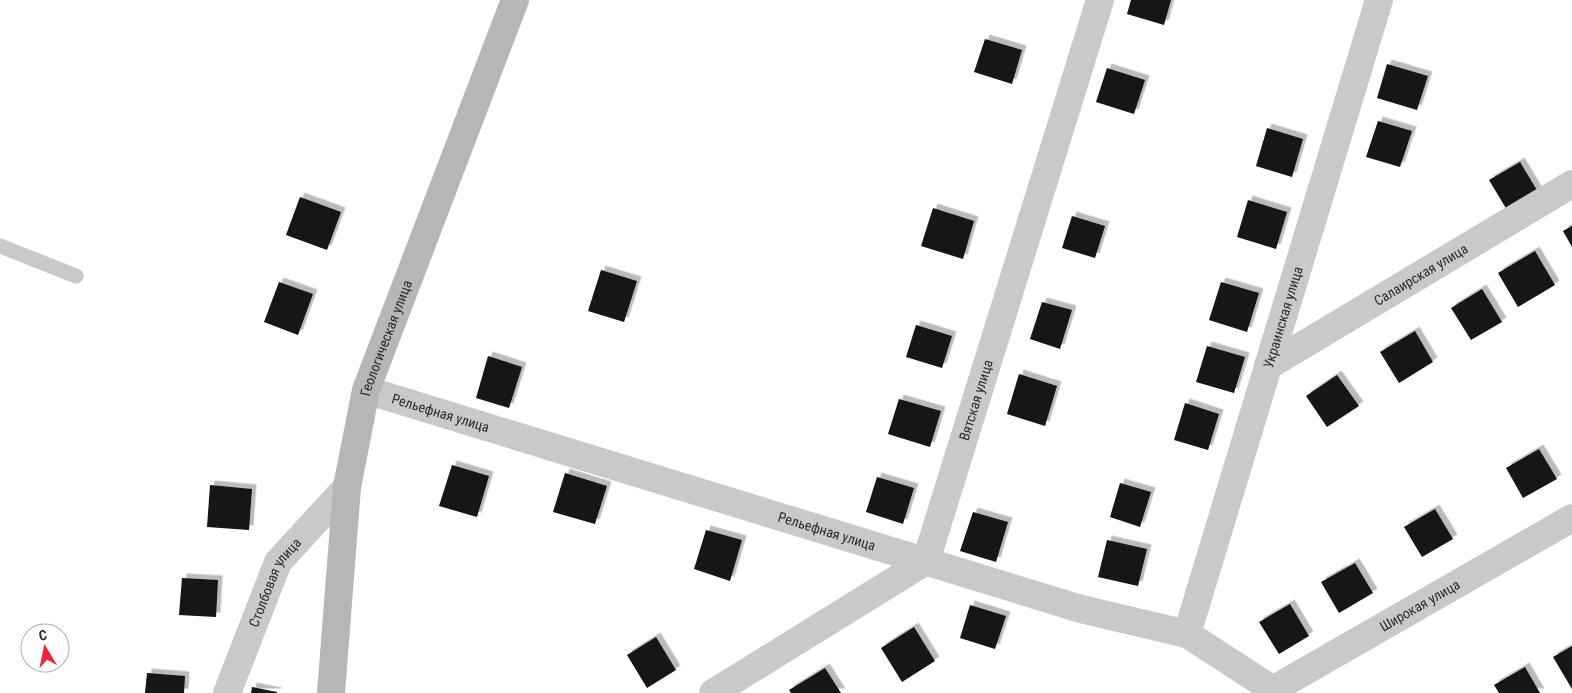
<svg xmlns="http://www.w3.org/2000/svg" width="1572" height="693" viewBox="0 0 1572 693" font-family="'Roboto Condensed',sans-serif">
	<style>
		.building { fill: #131313; filter: url(#shadow) }
		.lines { fill: none; stroke-linecap: round; stroke-linejoin: round }
		.lane { stroke: #c9c9c9; stroke-width: 15 }
		.street { stroke: #c9c9c9; stroke-width: 28 }
		.secondary { stroke: #b6b6b6; stroke-width: 28 }
		.labels { text-anchor: middle; stroke-width: 5; stroke-linejoin: round; paint-order: stroke }
		.street-label { font-size: 14px; fill: #2c2c2c; stroke: #fff }
	</style>
	<defs>
		<filter id="shadow"><feDropShadow dx="4.5" dy="-4.5" stdDeviation="0" flood-color="#0004"/></filter>
	</defs>
	<rect width="100%" height="100%" fill="#fff"/>
	<path class="building" d="M1131,0H1171L1164,25L1127,14Z
		M985,39L1022,50L1012,84L974,72Z
		M1387,64L1428,76L1417,110L1377,98Z
		M1107,68L1145,80L1134,114L1096,102Z
		M1378,121L1412,131L1400,167L1366,157Z
		M1267,128L1303,139L1292,177L1256,166Z
		M1520,162L1538,192L1507,210L1489,180Z
		M300,197L341,212L327,250L286,235Z
		M1248,200L1287,212L1276,249L1237,237Z
		M933,208L974,221L963,259L921,246Z
		M1072,216L1105,226L1095,258L1062,248Z
		M1572,226V247L1563,231Z
		M1535,251L1555,285L1518,307L1498,273Z
		M601,270L637,281L624,322L588,311Z
		M279,282L313,294L298,335L264,322Z
		M1221,282L1259,293L1247,332L1209,320Z
		M1482,289L1502,322L1471,340L1451,308Z
		M1042,302L1072,310L1060,349L1030,339Z
		M916,325L952,336L942,368L906,357Z
		M1415,331L1433,362L1399,383L1380,352Z
		M1207,346L1245,357L1234,393L1196,382Z
		M488,356L522,367L509,408L476,398Z
		M1019,374L1057,386L1045,426L1007,414Z
		M1337,375L1359,406L1327,427L1306,396Z
		M899,399L941,411L930,447L888,434Z
		M1185,403L1219,414L1208,450L1174,440Z
		M1539,449L1557,479L1523,498L1506,468Z
		M452,465L489,476L477,517L439,506Z
		M565,473L607,486L595,524L553,512Z
		M877,477L914,488L903,524L866,512Z
		M1120,483L1151,492L1140,527L1110,517Z
		M210,485L252,489L249,530L207,527Z
		M1435,509L1453,539L1422,557L1404,527Z
		M973,512L1008,522L996,562L960,551Z
		M706,530L742,540L730,581L694,569Z
		M1107,540L1147,549L1138,586L1098,577Z
		M1355,563L1373,593L1339,613L1321,582Z
		M182,578L218,580L216,617L179,615Z
		M1290,604L1309,636L1279,654L1259,622Z
		M970,605L1006,616L995,649L960,638Z
		M914,627L935,661L902,682L881,648Z
		M656,637L676,670L647,688L627,655Z
		M1572,646V689L1553,657Z
		M1525,667L1540,693H1499L1494,685Z
		M825,668L841,693H791L789,690Z
		M147,673L185,676L184,693H145Z
		M252,687L277,692V693H251Z"/>
	<g class="lines">
		<path class="lane" d="M0,246L76,276"/>
		<g class="street">
			<path id="s1" d="M1268,366L1572,184"/>
			<path id="s2" d="M366,390L1081,609L1187,634L1278,693"/>
			<path id="s3" d="M1187,634L1379,0"/>
			<path id="s4" d="M227,693L278,562L347,487"/>
			<path id="s5" d="M713,693L926,561L1100,0"/>
			<path id="s6" d="M1267,693L1572,518"/>
		</g>
		<path class="secondary" id="s7" d="M331,693L347,487L366,390L515,0"/>
	</g>
	<g class="labels">
		<g class="street-label">
			<text dy="5" stroke="none"><textPath href="#s1" startOffset="178">Салаирская улица</textPath></text>
			<text dy="5" stroke="none"><textPath href="#s3" startOffset="331">Украинская улица</textPath></text>
			<text dy="5" stroke="none"><textPath href="#s7" startOffset="361">Геологическая улица</textPath></text>
			<text dy="5" stroke="none"><textPath href="#s5" startOffset="419">Вятская улица</textPath></text>
			<text dy="5" stroke="none"><textPath href="#s2" startOffset="78">Рельефная улица</textPath></text>
			<text dy="5" stroke="none"><textPath href="#s2" startOffset="482">Рельефная улица</textPath></text>
			<text dy="5" stroke="none"><textPath href="#s4" startOffset="121">Столбовая улица</textPath></text>
			<text dy="5" stroke="none"><textPath href="#s6" startOffset="176">Широкая улица</textPath></text>
		</g>
	</g>
	<g transform="translate(45 648) rotate(350)"><circle r="24" fill="#ffffff" stroke="#ababab"/>
	<path d="M0-4L9 19L0 12L-9 19Z" fill="#eb273c"/>
	<text y="-8" font-size="14" font-weight="bold" text-anchor="middle" fill="#2c2c2c">С</text>
	</g>
</svg>
